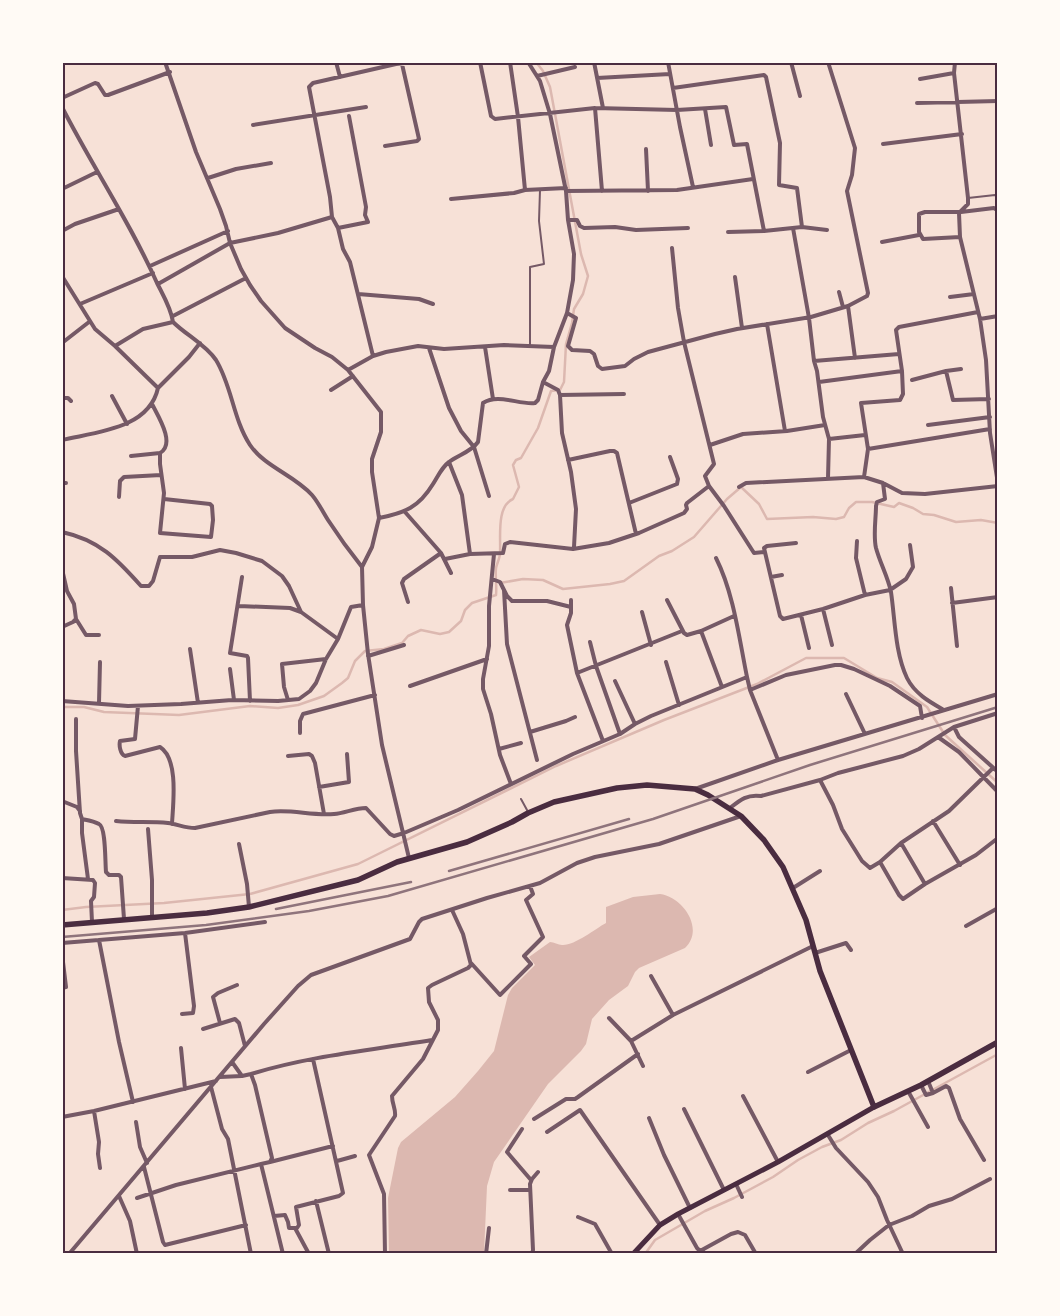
<svg xmlns="http://www.w3.org/2000/svg" width="1060" height="1316" viewBox="0 0 1060 1316" font-family="Signika,sans-serif">
	<style>
		.water { fill: #dcb8b0 }
		.lines { fill: none; stroke-linecap: round; stroke-linejoin: round }
		.stream { stroke: #dcb8b0; stroke-width: 2.5 }
		.service { stroke: #755966; stroke-width: 2 }
		.minor { stroke: #755966; stroke-width: 4 }
		.secondary { stroke: #4a2c40; stroke-width: 5 }
		.primary { stroke: #4a2c40; stroke-width: 5.5 }
		.rail { stroke: #8f747c; stroke-width: 2.5 }
		.neatline { fill: none; stroke: #4a2c40; stroke-width: 2 }
	</style>
	<rect width="100%" height="100%" fill="#f7e1d7"/>
	<path class="water" d="M660,894C683,897 705,929 685,948L639,968L635,972L628,986L609,1000L592,1019L586,1044L581,1051L548,1084L494,1162L487,1186L484,1253H389L388,1198L398,1148L401,1142L455,1097L478,1071L494,1051L508,995L512,988L535,965L529,957L550,942C554,942 558,945 562,945C574,946 595,929 606,923V907L633,897Z"/>
	<g class="lines">
		<path class="stream" d="M500,583L523,579L543,580L563,589L610,584L624,581L659,556L672,551L694,537L727,499L741,487L759,504L767,519L813,517L836,519L844,517L849,508L856,502H872L894,507L899,503L913,508L923,514L934,515L956,522L981,520L998,523
			M62,707H84L104,712L179,715L250,706L278,708L298,705L324,696L342,683L348,678L355,661L365,651L384,649L402,643L408,636L421,630L440,634L449,632L461,621L465,610L472,603L496,595C497,586 495,577 496,568C497,563 500,558 500,553C501,538 496,506 513,499L519,487L513,465L516,460L521,458L538,428L551,391L560,390L564,382L566,344L572,323L574,309L583,294L588,276L581,254L550,87L543,71L536,62
			M62,910L86,907L164,903L250,894L358,864L556,766L664,720L757,684L806,658H844L877,678L892,682L927,707L945,735L998,783
			M645,1254L655,1240L705,1211L734,1198L773,1177L798,1160L822,1147L841,1140L868,1123L894,1111L998,1054"/>
		<path class="service" d="M968,198L995,195L998,197
			M530,345V267L544,264L539,221L540,190
			M521,799L527,810"/>
		<path class="minor" d="M165,62L196,152L220,209L226,226L230,243L241,269L250,285L261,301L285,328L315,348L332,357L348,370L381,412V432L372,459V472L379,518L372,547L362,567L363,605L368,654L382,745L409,858
			M336,62L340,77
			M480,62L491,116L495,119L595,108L677,110L726,107L734,145L747,144L764,231L728,232
			M510,62L518,117L525,190L566,188
			M594,62L603,108
			M668,62L680,127L693,187
			M791,62L800,96
			M955,62L954,73L968,198V204L959,213L960,237L980,319L986,360L990,433L998,484
			M622,63L623,62
			M537,76L575,67
			M597,78L670,74
			M920,79L954,73
			M673,88L764,75L766,77L780,143L779,185L797,188L802,227
			M62,98L95,83L98,84L105,95H108L170,72
			M917,103L998,101
			M62,107C92,166 130,222 157,283C163,295 171,308 173,322
			M595,108L602,191
			M705,109L711,145
			M253,125L366,107
			M883,144L962,134
			M385,146L417,141L419,139L402,64
			M646,149L648,191
			M208,178L236,169L271,163
			M62,189L97,172
			M566,191L677,190L753,179
			M451,199L514,193L525,190
			M332,217L338,228L343,249L350,262L373,356
			M568,220H577L580,226L584,228L615,227L636,230L688,228
			M338,228L368,222L365,215L366,207L349,116
			M793,228L809,318L814,361L817,371L823,417L829,439L828,478
			M62,231L75,224L119,209
			M764,231L802,227L827,230
			M960,237L923,239L919,232V214L925,212H961L994,208L998,211
			M882,242L919,235
			M672,248L678,308L684,342L714,464L705,476L709,486L724,506L754,553L764,552
			M150,266L228,231
			M62,276L95,329L115,346L158,388C149,429 96,432 62,440
			M735,277L742,328
			M158,284L230,243L278,233L332,217L330,197L309,87L313,83L396,64L413,62
			M839,292L843,307
			M358,294L419,299L433,304
			M950,297L974,294
			M80,304L153,273
			M848,306L855,358
			M567,313L576,318L568,346L572,350L590,351L594,354L598,366L602,369L625,366L634,359L648,352L715,334L737,329L811,317L848,306L867,296L868,293L847,191L852,175L855,148L828,62
			M173,316L246,278
			M980,319L998,316
			M767,324L785,431
			M62,343L89,322
			M115,346L143,329L173,322C186,335 205,344 216,360C232,386 233,419 250,445C265,467 294,475 312,495C318,502 323,512 328,520C339,537 350,552 362,567
			M485,347L493,399
			M429,348L449,408L461,431L474,447L489,496
			M814,361L899,354
			M348,370L373,356L386,352L418,346L444,349L504,345L554,347
			M946,371L961,369
			M912,380L946,371L953,400L989,399
			M819,382L902,371L896,330L899,327L978,312
			M158,388L189,357L200,343
			M331,390L353,376
			M560,395L624,394
			M112,396L127,424
			M62,398H68L71,401
			M152,404C158,416 176,444 160,453V464L164,493L160,533L211,537L213,520L212,506L210,504L164,499
			M928,425L990,417
			M829,439L865,435
			M710,445L743,434L787,431L825,425
			M868,449L990,429
			M131,456L160,453
			M568,460L610,451H614L617,453L636,534
			M449,462L462,495L470,554
			M864,477L868,449L861,403L900,400L903,394L902,371
			M62,483H66
			M883,483L885,499L877,502L876,506C876,519 873,535 876,548C880,563 888,577 891,592C895,619 895,653 907,678C915,694 930,702 944,710
			M739,487L746,483L864,477L883,483L902,493L925,494L998,486
			M119,497L120,481L124,477L161,475
			M629,503L677,484L678,479L670,457
			M405,512L441,553L451,573
			M379,518C405,513 419,507 433,484C438,476 442,467 449,462C458,455 471,452 478,442L483,403C498,393 519,405 535,403L538,400L543,382
			M62,532C99,540 117,559 141,586H149L153,581L160,557H192L220,550L236,553L262,561L282,576L289,586L301,612L338,639
			M857,541L856,558L865,595
			M796,543L767,546L764,548L780,616L783,619L823,609L865,595L890,590L906,579L913,567L910,545
			M573,549L609,543L639,533L684,513L687,509L686,505L687,503L709,486
			M494,554L489,606V646L483,679V689L491,714L500,755L511,784
			M716,558C734,594 739,638 747,677
			M445,559L470,554L503,553L505,544L510,542L573,549L574,547L576,509L571,472L562,433L560,395L558,390L543,382L549,371L554,347L567,313L573,280L574,254L568,220L566,191L550,114L540,81L528,62
			M62,569L67,591L74,604L76,619L73,622L62,627
			M242,577L230,653L247,656L248,658L250,701
			M771,577L782,575
			M492,579L500,582L507,596L512,601H547L571,607
			M951,588L957,646
			M504,590L507,644L537,760
			M571,600V613L567,625L577,673L603,741
			M667,600L684,633L687,635L701,631L722,687
			M408,602L402,583L404,579L441,553
			M952,603L998,597
			M239,606L290,608L301,612
			M823,609L832,645
			M642,612L651,645
			M801,615L809,648
			M76,619L86,635H99
			M701,631L734,616
			M590,642L596,666L620,734
			M190,649L198,703
			M368,656L404,645
			M666,662L679,705
			M230,669L234,700
			M577,673L682,631
			M615,681L635,724
			M410,686L487,659
			M750,690L778,760
			M846,694L865,734
			M288,700L284,687L282,664L326,659
			M62,701L128,706L181,704L232,700L278,701L299,699L310,691L316,683L326,659L338,639L351,607L363,605
			M99,703L100,662
			M138,706L135,739L120,741C119,745 120,754 125,756L160,747C179,759 173,804 172,824
			M76,719V751L80,813L82,819C87,820 94,821 99,824C106,827 105,862 106,872L109,875H119L121,877L124,919
			M954,727L959,737L998,772
			M530,732L566,721L575,717
			M300,733V721L303,714L375,695
			M938,737L959,752L998,792
			M499,749L521,743
			M288,756L309,754L312,756L315,763L324,814
			M993,768L949,811L901,843L880,862L899,895L903,899L925,884L976,855L998,838
			M820,780L833,805L842,829L862,861L870,868L880,862
			M319,787L349,782L347,754
			M695,789L778,760L998,694
			M62,801L77,807L80,811
			M730,808C740,800 747,794 761,796L820,780L838,773L903,756L919,749L954,727L998,713
			M82,819V833L88,879
			M116,821C134,823 151,821 168,823C177,824 185,828 195,828L270,812C291,809 312,816 334,814C345,813 355,808 366,808L390,834L394,836L404,833L458,810L573,754L620,734L635,724L651,716L747,677L750,690L786,675L835,665H841L854,669L890,686L920,706L922,718
			M933,821L960,865
			M148,829L152,880V917
			M901,843L925,884
			M239,844L247,884L249,907
			M62,878L93,880L95,883L94,897L91,901L92,922
			M793,888L820,871
			M966,926L998,908
			M99,940L119,1042L133,1102
			M62,943L185,933L265,922
			M62,949V962
			M815,953L846,943L851,950
			M471,963L500,995L531,964L524,956L543,937L526,900L533,894L530,886
			M62,988L66,987L63,962
			M182,1014L193,1013L194,1006L185,933
			M673,1015L813,946
			M609,1018L631,1041L643,1066
			M220,1023L213,997L218,993L237,985
			M203,1029L235,1019L239,1023L245,1046
			M631,1041L673,1015L651,976
			M181,1048L185,1089
			M232,1062L242,1076L251,1074L255,1085L272,1158L270,1162L261,1164
			M808,1072L851,1050
			M251,1074C309,1056 372,1050 432,1040
			M220,1077L242,1076
			M928,1081L933,1093L946,1086L949,1088L960,1119L984,1160
			M921,1085L926,1095L933,1093
			M211,1087L222,1129L228,1139L251,1254
			M908,1091L928,1127
			M743,1096L778,1162
			M684,1109L724,1190
			M94,1111L99,1142L98,1154L100,1168
			M62,1117L94,1111L216,1081
			M649,1118L664,1155L690,1208
			M534,1119L566,1099H575L578,1097L638,1054
			M136,1122L140,1147L147,1163
			M522,1129L507,1152L531,1180
			M547,1132L580,1110L660,1225
			M828,1135L836,1148L868,1182L878,1197L887,1220L903,1254
			M337,1161L355,1156
			M270,1162L333,1146
			M144,1167L163,1242L165,1245L246,1225
			M736,1184L742,1197
			M510,1190H530
			M119,1196L130,1221L137,1254
			M137,1198L176,1185L261,1164L283,1254
			M316,1201L329,1254
			M678,1214L697,1248L700,1251L708,1254
			M274,1216L285,1215L288,1222L289,1228H297L299,1225L296,1207L339,1196L343,1193L313,1059
			M578,1217L595,1224L612,1254
			M295,1228L309,1254
			M700,1251L731,1234L738,1232L745,1235L756,1254
			M69,1254L264,1024L298,986L311,975L410,939L419,922L422,919L487,898L540,883L577,863L595,857L659,844L741,816
			M385,1254L384,1194L369,1155L395,1116C396,1109 392,1104 392,1096L423,1059L438,1030V1020L429,1002L428,988L432,985L468,968L471,965L463,934L452,910
			M486,1254L489,1228
			M532,1254L533,1250L530,1184L532,1179L538,1172
			M557,1254L558,1253
			M855,1254L870,1240L889,1225L912,1216L929,1206L952,1199L990,1179"/>
		<path class="secondary" d="M633,1254L660,1225L678,1214L778,1162L874,1107"/>
		<path class="primary" d="M62,925L207,913L249,907L358,880L397,862L467,842L512,822L528,813L554,802L617,788L647,785L695,789L708,795L741,816L764,840L783,867L806,920L820,971L874,1107L921,1085L998,1042"/>
		<path class="rail" d="M449,871L629,819
			M276,909L411,882
			M62,937L206,925L309,911L388,896L653,819L810,765L998,707"/>
	</g>
	<rect width="1060" height="1316" fill="none" stroke="#fffaf5" stroke-width="128"/>
	<rect x="64" y="64" width="932" height="1188" class="neatline"/>
</svg>
